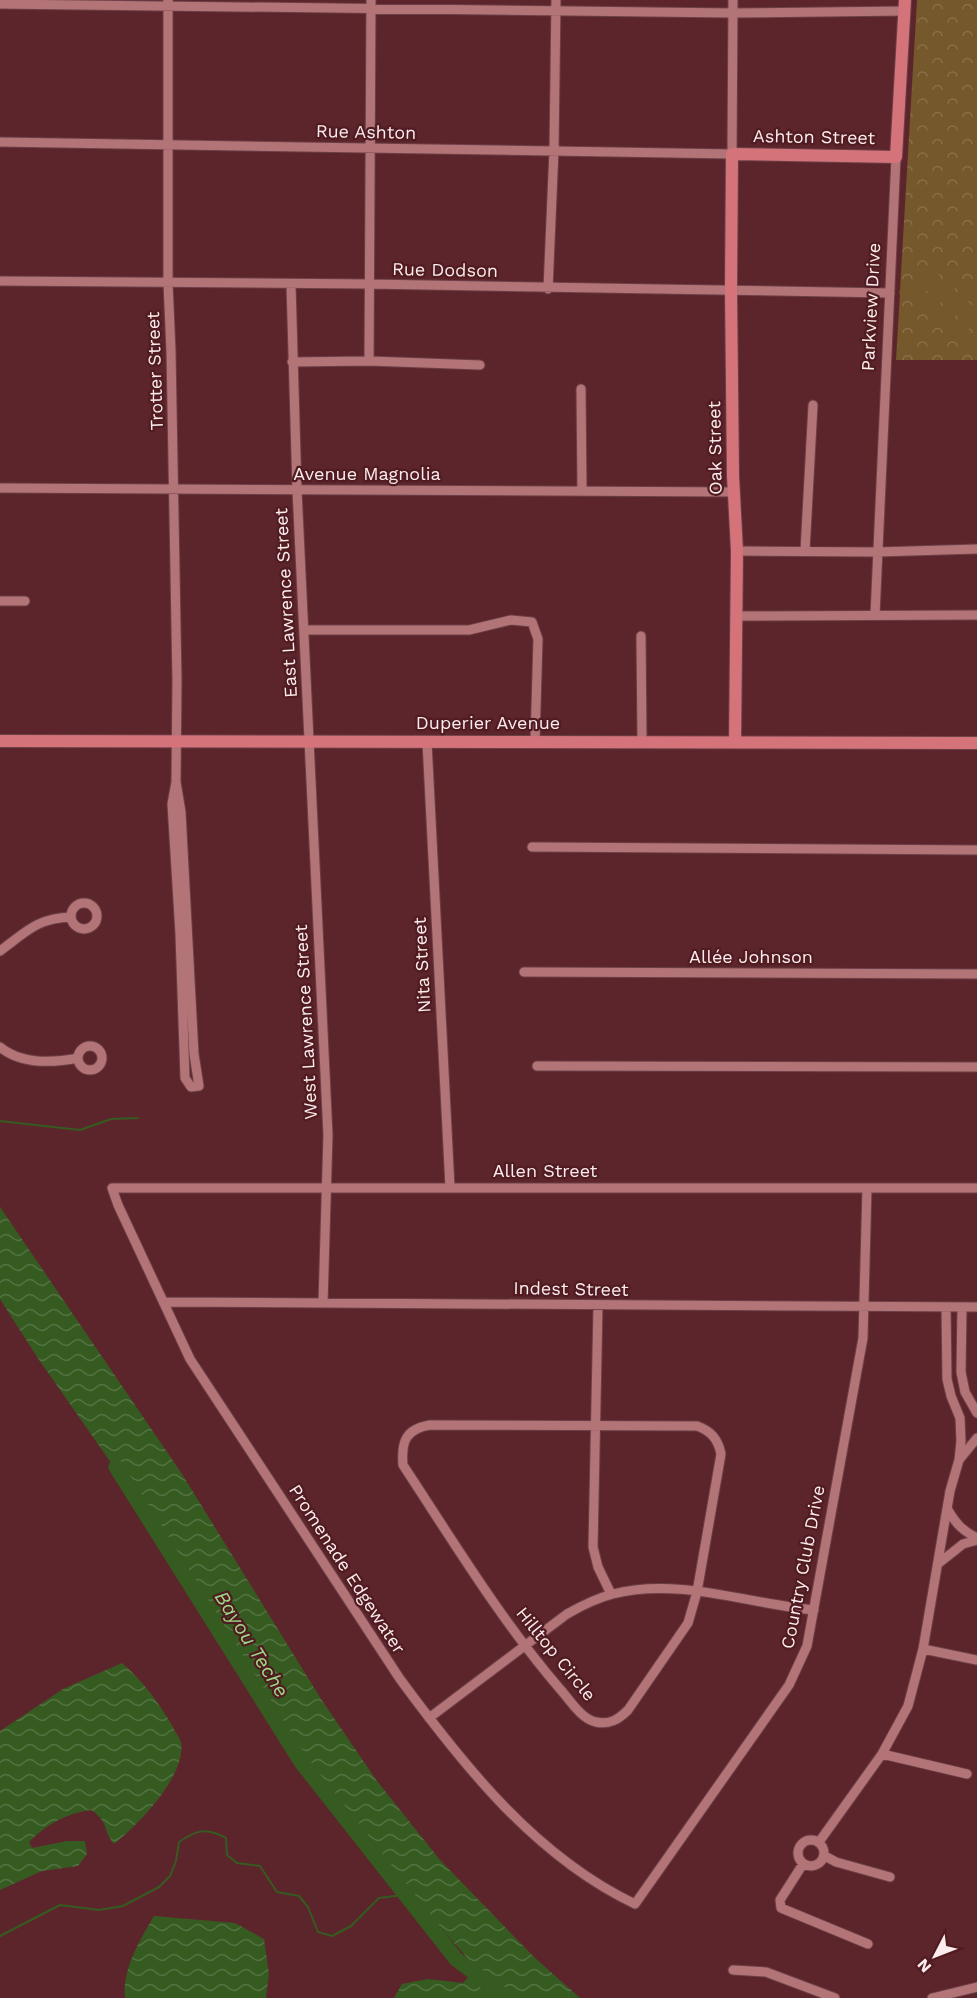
<svg xmlns="http://www.w3.org/2000/svg" width="977" height="1998" viewBox="0 0 977 1998" font-family="'Work Sans',sans-serif">
	<style>
		.park { fill: url(#park-crowns) }
		.pitch { fill: #75582b }
		.water { fill: url(#water-waves) }
		.lines { fill: none; stroke-linecap: round; stroke-linejoin: round }
		.stream { stroke: #355b21; stroke-width: 2 }
		.river { stroke: #355b21; stroke-width: 15 }
		.minor-casing { stroke: #6c4047; stroke-width: 11 }
		.major-casing { stroke: #6c4047; stroke-width: 14 }
		.minor { stroke: #b37477; stroke-width: 9 }
		.major { stroke: #d5737b; stroke-width: 12 }
		.labels { text-anchor: middle; stroke-width: 4.5; stroke-linejoin: round; paint-order: stroke }
		.street-label { font-size: 18px; fill: #fbeced; stroke: #501b21 }
		.water-label { font-size: 20px; font-style: italic; fill: #9fd985; stroke: #501b21 }
	</style>
	<defs>
		<pattern id="park-crowns" width="20" height="18" patternUnits="userSpaceOnUse" patternTransform="scale(1.5)"><rect width="20" height="18" fill="#75582b"/><path d="M2 6a3 3 0 1 1 6 0M12 15a3 3 0 1 1 6 0" fill="none" stroke="#8a704a"/></pattern>
		<pattern id="water-waves" width="16" height="10" patternUnits="userSpaceOnUse" patternTransform="scale(1.5)"><rect width="16" height="10" fill="#355b21"/><path d="M0 5q4-4 8 0t8 0" fill="none" stroke="#537342"/></pattern>
	</defs>
	<rect width="100%" height="100%" fill="#5c252b"/>
	<path class="park" d="M917,0H977V360H896L900,294L899,293L900,290Z"/>
	<path class="pitch" d="M930,266L940,276L919,299L909,289Z
		M944,278L955,288L933,311L923,302Z
		M959,291L969,301L948,324L937,315Z
		M973,304L977,308V320L962,337L951,327Z"/>
	<path class="water" d="M0,1207L182,1474L321,1699L377,1781L440,1860L534,1957L580,1998H394L402,1984L428,1979L463,1983L473,1972L469,1960L411,1894L309,1766L262,1694L231,1638L200,1590L37,1357L0,1299Z
		M122,1663C143,1681 159,1703 173,1727C175,1732 180,1738 181,1743C186,1776 138,1825 114,1844C102,1830 110,1823 91,1810C67,1813 47,1824 29,1842L32,1848L67,1841H85L87,1854L78,1866L42,1871L0,1890V1731L63,1689Z
		M154,1916L235,1923L264,1939L269,1974L266,1998H125C122,1969 140,1940 154,1916Z"/>
	<g class="lines">
		<path class="stream" d="M0,1121L80,1130L111,1119L138,1118
			M0,1936L60,1905L99,1910L123,1906L159,1887L170,1876L176,1861L179,1842C197,1830 206,1827 226,1838L227,1855L237,1863L260,1866L277,1892L299,1896L308,1907L318,1932L332,1936L351,1926L379,1898L411,1894"/>
		<path class="river" d="M116,1467L301,1762L456,1959L507,1998"/>
		<g class="minor-casing">
			<path id="minor" d="M168,0V283L171,351L177,681L176,782L181,812L194,1054L199,1086L191,1087L185,1078L180,934L172,804L176,782
				M0,4L733,13L905,11
				M0,142L732,154L733,0
				M0,281L369,284L890,293
				M291,285L297,490L328,1135L323,1303
				M548,289L554,150L556,0
				M369,361L371,0
				M292,362L369,361L480,365
				M581,389L582,491
				M0,488L734,492
				M737,551L877,552L977,549
				M805,551L813,405
				M0,601H25
				M875,615L896,157
				M736,616L977,615
				M304,630H469L511,620L532,622L538,639L535,741
				M641,636L642,741
				M427,742L450,1187
				M532,847L977,850
				M71 916a13 13 0 1 1 26 0a13 13 0 1 1-26 0Z
				M0,951C26,932 37,918 71,917
				M524,972L977,974
				M78 1058a12 12 0 1 1 24 0a12 12 0 1 1-24 0Z
				M0,1047C21,1064 53,1063 78,1058
				M537,1066L977,1067
				M867,1188L863,1338L807,1646L789,1685L635,1904C536,1857 464,1766 400,1679L190,1359L118,1205L112,1188H977
				M164,1302L977,1307
				M598,1306L593,1547L598,1567L611,1594
				M946,1307L947,1379L951,1396L960,1418L961,1441L959,1460
				M962,1307L961,1372L965,1392L977,1413
				M430,1425L697,1426C711,1431 718,1439 721,1454L697,1592L688,1623L628,1710C619,1719 610,1725 596,1722C581,1719 570,1700 560,1689C500,1619 453,1541 403,1465C401,1441 406,1429 430,1425Z
				M948,1510C956,1524 963,1531 977,1538
				M939,1563L963,1544L977,1540
				M923,1649L977,1660
				M429,1718L567,1614C581,1606 597,1598 613,1594C679,1577 748,1604 814,1610
				M882,1754L967,1774
				M798 1853a13 13 0 1 1 26 0a13 13 0 1 1-26 0Z
				M819,1842L882,1754L908,1706L923,1649L950,1491L959,1460L977,1438
				M825,1856L836,1862L890,1877
				M803,1864L780,1900L781,1908L868,1944
				M733,1970L766,1972L835,1998
				M932,1998L977,1987"/>
		</g>
		<g class="major-casing">
			<path id="major" d="M0,741L977,743
				M735,742L737,551L733,476L731,290L732,154L896,157L905,0"/>
		</g>
		<use href="#minor" class="minor"/>
		<use href="#major" class="major"/>
	</g>
	<g class="labels">
		<g class="street-label">
			<text transform="translate(366 132) rotate(1)" y="6">Rue Ashton</text>
			<text transform="translate(814 137) rotate(1)" y="6">Ashton Street</text>
			<text transform="translate(445 270) rotate(1)" y="6">Rue Dodson</text>
			<text transform="translate(871 307) rotate(-87)" y="6">Parkview Drive</text>
			<text transform="translate(155 371) rotate(-92)" y="6">Trotter Street</text>
			<text transform="translate(715 448) rotate(-91)" y="6">Oak Street</text>
			<text x="367" y="480">Avenue Magnolia</text>
			<text transform="translate(286 603) rotate(-93)" y="6">East Lawrence Street</text>
			<text x="488" y="729">Duperier Avenue</text>
			<text x="751" y="963">Allée Johnson</text>
			<text transform="translate(422 965) rotate(-93)" y="6">Nita Street</text>
			<text transform="translate(306 1022) rotate(-93)" y="6">West Lawrence Street</text>
			<text x="545" y="1177">Allen Street</text>
			<text transform="translate(571 1289) rotate(1)" y="6">Indest Street</text>
			<text transform="translate(803 1567) rotate(-79)" y="6">Country Club Drive</text>
			<text transform="translate(347 1569) rotate(57)" y="6">Promenade Edgewater</text>
			<text transform="translate(556 1654) rotate(51)" y="6">Hilltop Circle</text>
		</g>
		<g class="water-label">
			<text transform="translate(252 1644) rotate(58)" y="7">Bayou Teche</text>
		</g>
	</g>
	<g transform="translate(935 1956) rotate(228)" stroke="#501b21" stroke-width="4.5" paint-order="stroke">
	<path d="M0-4.5L10 22L0 15L-10 22Z" fill="#fbeced"/>
	<text y="-9" font-size="16" font-weight="bold" text-anchor="middle" fill="#fbeced">N</text>
	</g>
</svg>
